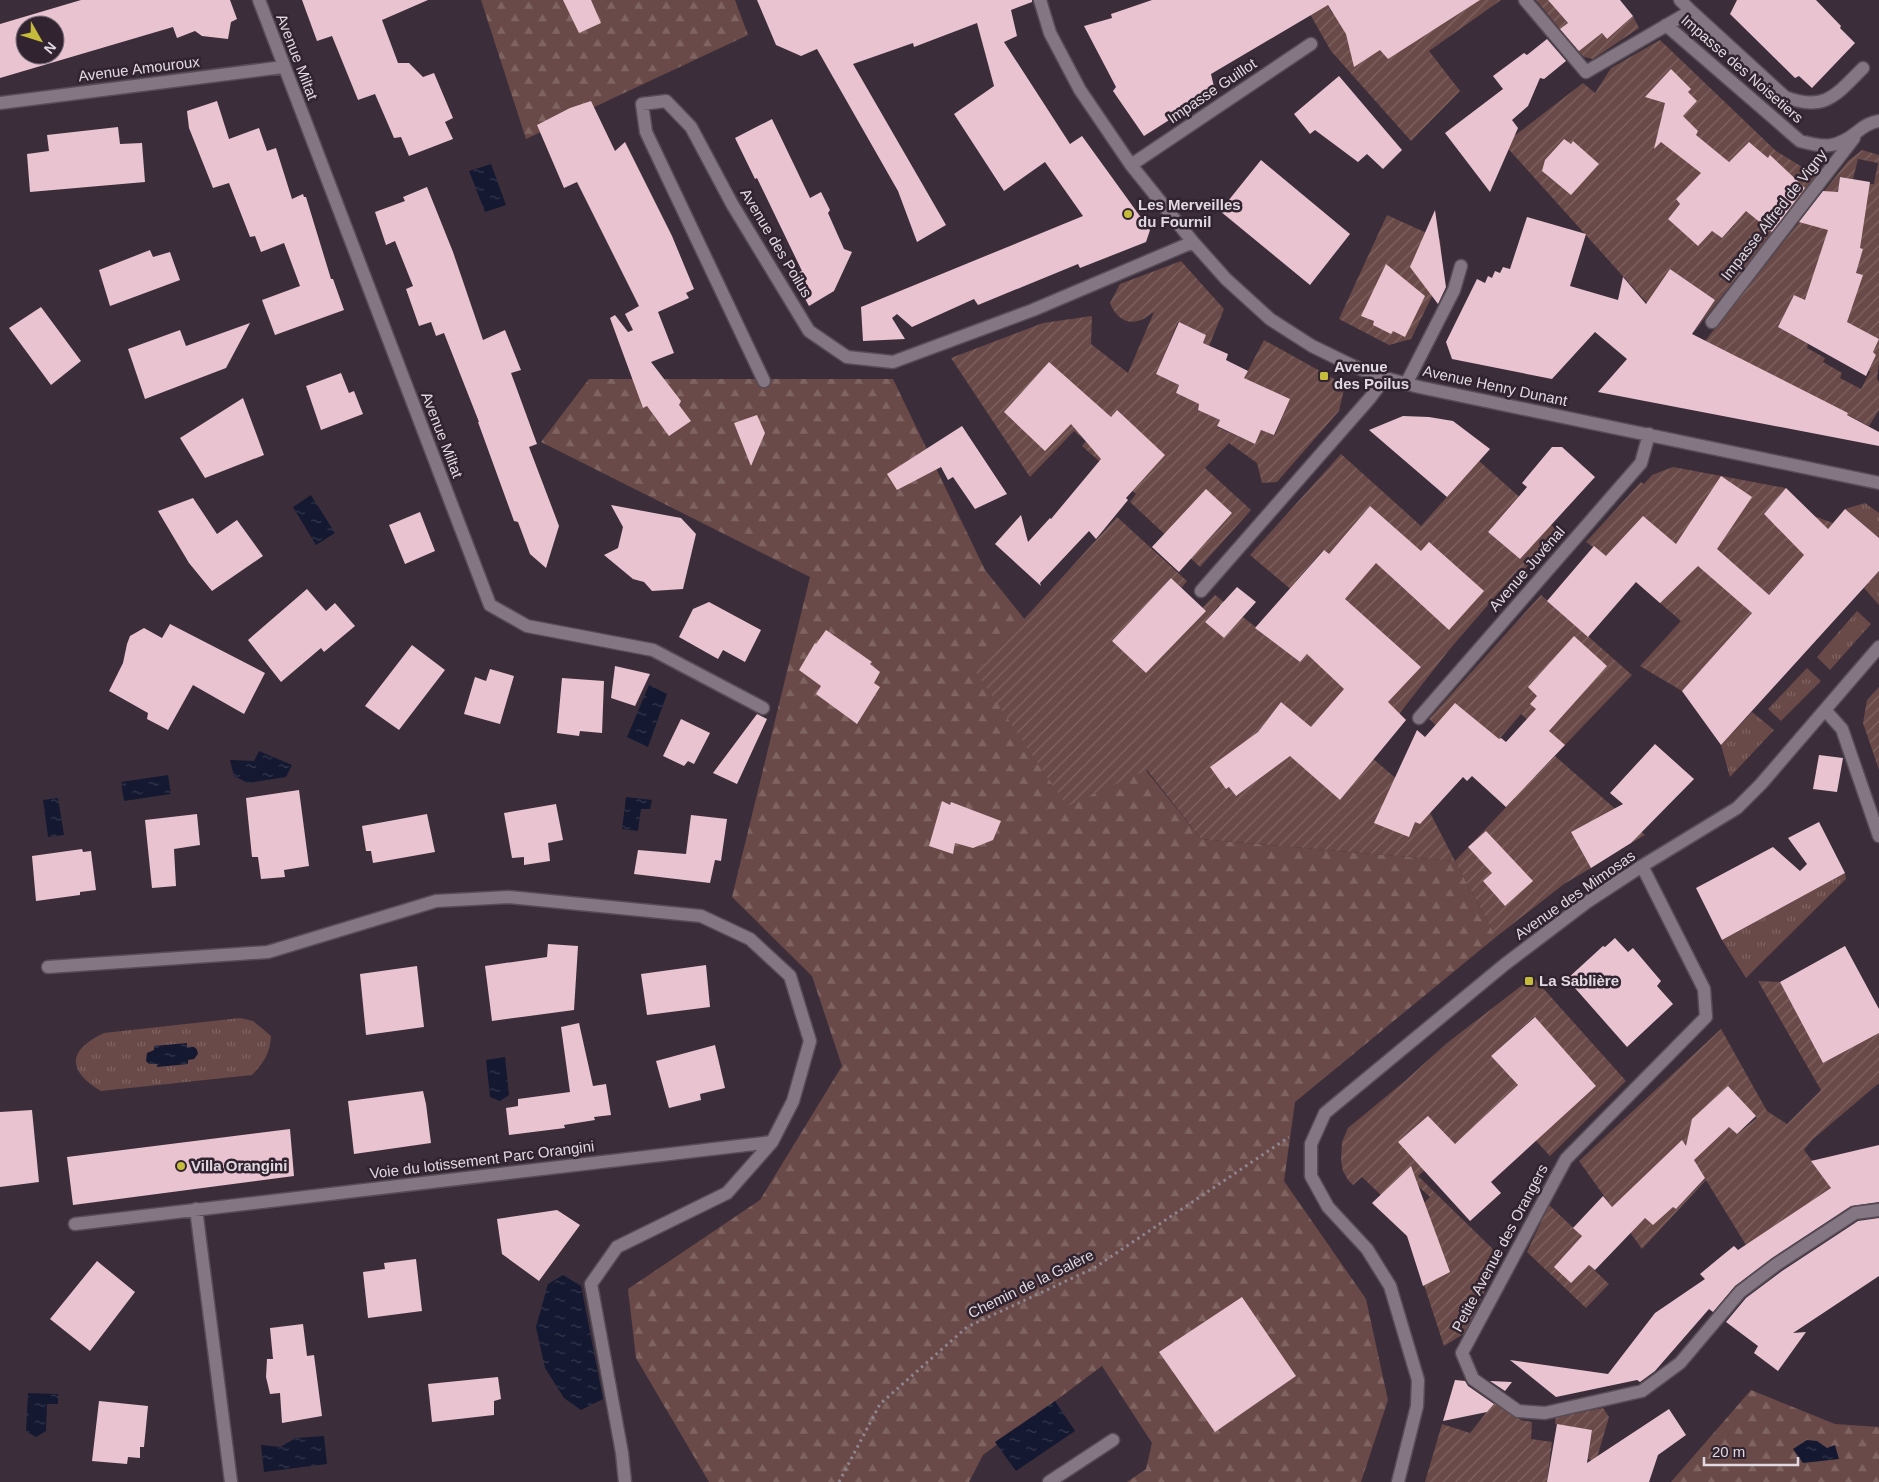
<svg xmlns="http://www.w3.org/2000/svg" width="1879" height="1482" viewBox="0 0 1879 1482" font-family="Arial,sans-serif">
	<style>
		.grass { fill: url(#grass-tufts) }
		.forest { fill: url(#forest-firs) }
		.garden { fill: url(#garden-furrows); fill-rule: evenodd }
		.water { fill: url(#water-ripples) }
		.building { fill: #e9c3d0; fill-rule: evenodd }
		.lines { fill: none; stroke-linecap: round; stroke-linejoin: round }
		.minor-casing { stroke: #574d57; stroke-width: 15 }
		.path { stroke: #8f858f; stroke-width: 3; stroke-dasharray: 2.5 4; stroke-linecap: butt }
		.minor { stroke: #857684; stroke-width: 12 }
		.poi-dot { fill: #c6bc3c; stroke: #312430; stroke-width: 2 }
		.labels { text-anchor: middle; stroke-width: 5; stroke-linejoin: round; paint-order: stroke }
		.street-label { font-size: 15px; fill: #e1d9e1; stroke: #312430 }
		.poi-label { font-size: 15px; font-weight: bold; fill: #e1d9e1; stroke: #312430; text-anchor: start }
	</style>
	<defs>
		<pattern id="grass-tufts" width="24" height="20" patternUnits="userSpaceOnUse" patternTransform="scale(1.25)"><rect width="24" height="20" fill="#6a4a48"/><path d="M3 7l-1-3M5 7V3M7 7l1-3M15 17l-1-3M17 17v-4M19 17l1-3" fill="none" stroke="#7f6462"/></pattern>
		<pattern id="forest-firs" width="22" height="20" patternUnits="userSpaceOnUse" patternTransform="scale(1.25)"><rect width="22" height="20" fill="#6a4a48"/><path d="M5 1l3.5 6h-7zM16 11l3.5 6h-7z" fill="#7f6462"/></pattern>
		<pattern id="garden-furrows" width="10" height="10" patternUnits="userSpaceOnUse" patternTransform="scale(1.25)"><rect width="10" height="10" fill="#6a4a48"/><path d="M-1 1l2-2M0 10L10 0M9 11l2-2" fill="none" stroke="#7f6462"/></pattern>
		<pattern id="water-ripples" width="26" height="14" patternUnits="userSpaceOnUse" patternTransform="scale(1.25)"><rect width="26" height="14" fill="#141830"/><path d="M2 4q2-2 4 0t4 0M15 11q2-2 4 0t4 0" fill="none" stroke="#36394e"/></pattern>
	</defs>
	<rect width="100%" height="100%" fill="#3b2e3a"/>
	<path class="grass" d="M1865,503L1879,513V538L1845,509Z
		M1879,571V605L1864,588Z
		M1857,611L1871,624L1830,670L1817,657Z
		M1807,668L1821,681L1781,721L1768,709Z
		M1752,712L1774,730L1730,777L1721,745Z
		M1845,873L1846,879L1746,978L1722,940Z
		M240,1018L253,1021L271,1036C270,1053 264,1063 252,1075L101,1091C66,1070 68,1050 104,1033Z"/>
	<path class="forest" d="M481,0H735L748,35L526,139Z
		M589,379H893L985,570L1201,839L1455,861L1496,937L1295,1102L1284,1181L1366,1299L1388,1400L1361,1482H1127L1146,1469L1152,1443L1102,1366L983,1455L969,1482H709L636,1358L628,1289L760,1200L842,1066L812,976L732,897L810,577L541,442Z
		M1751,1390L1835,1424L1879,1427V1482H1671Z"/>
	<path class="garden" d="M1302,0H1324L1333,14L1354,0L1430,32L1464,10L1459,0H1501L1429,51L1460,91L1411,141L1331,51Z
		M1536,0H1566L1556,9L1586,45L1602,33L1607,39L1633,16L1639,28L1593,59L1584,57L1578,51Z
		M1660,40L1776,151L1817,176L1693,333L1715,300L1670,269L1647,303L1504,144L1583,83L1595,93L1611,68ZM1564,139L1598,165L1570,194L1545,174L1560,156L1554,150ZM1748,143L1755,147L1768,158L1725,166ZM1687,187L1721,213L1734,225L1722,238L1712,231L1700,243L1690,239L1668,219L1680,204L1676,199Z
		M1862,150L1879,155V362L1877,379L1879,382V410L1869,426L1705,341L1848,161ZM1858,159L1878,163L1874,184H1870L1829,208L1832,192H1838L1840,177L1853,179ZM1826,238L1863,249L1856,273L1863,275L1813,277ZM1794,295L1879,339L1873,352L1876,355L1869,370L1870,372L1861,389L1840,378L1842,373L1823,362L1825,358L1807,348L1808,344L1778,327Z
		M1387,215L1440,239L1443,274L1411,339L1389,345L1339,319Z
		M1181,261L1224,309L1209,346L1203,343L1206,335L1178,322L1156,374L1179,385L1176,393L1199,404L1198,410L1220,420L1217,427L1255,444L1261,430L1275,435L1290,399L1244,378L1264,340L1345,385L1339,411L1277,482L1262,483L1257,463L1229,443L1205,468L1251,510L1200,567L1130,502L1136,494L1082,446L1086,441L1074,431L1030,477L951,358L1043,323L1092,316L1091,344L1128,373L1154,312C1150,314 1146,318 1141,320C1126,326 1115,316 1110,303L1120,284ZM1206,490L1232,513L1207,541L1181,517Z
		M1341,454L1421,526L1479,461L1559,532L1522,572L1519,569L1449,650L1399,714L1365,752L1425,803L1455,861L1515,798L1429,719L1541,595L1632,675L1564,746L1563,744L1529,772L1536,776L1555,756L1645,835L1624,847L1605,814L1571,832L1591,868L1564,884L1496,937L1455,861L1201,839L1147,770L1067,806L976,672L1117,517L1187,581L1176,595L1197,613L1215,595L1300,662L1333,625L1250,555ZM1511,505L1543,534L1520,559L1488,532ZM1370,506L1398,531L1348,532ZM1429,543L1449,629L1395,581ZM1323,550L1359,582L1333,613L1296,581ZM1171,578L1182,588L1175,595L1146,673L1112,641ZM1219,605L1238,621L1224,638L1205,622ZM1365,617L1421,667L1399,690L1344,641ZM1281,702L1309,726L1287,753L1260,729ZM1521,714L1549,739L1481,760ZM1239,746L1262,777L1236,796L1229,787L1226,789ZM1309,772L1359,777L1340,800Z
		M1673,467L1786,488L1764,514L1773,523L1789,507L1833,523L1682,691L1640,666L1681,621L1595,547H1593L1586,542L1641,482L1644,484L1652,475Z
		M1879,687V770L1863,723L1867,700Z
		M1533,977L1626,1081L1550,1156L1500,1102L1460,1140L1418,1176L1501,1257L1465,1333L1444,1346L1408,1236L1407,1220L1430,1197L1404,1173L1381,1195L1362,1177L1353,1185L1348,1180L1343,1171L1341,1160L1342,1142L1348,1128L1406,1080L1447,1043ZM1534,1017L1596,1086L1554,1124L1491,1056Z
		M1758,981L1780,982L1823,1063L1879,1033V1083L1812,1140L1804,1150L1846,1207L1746,1245L1706,1180L1642,1249L1579,1161L1721,1029L1767,1111L1787,1124L1821,1090ZM1728,1086L1757,1118L1737,1134L1729,1127ZM1682,1141L1705,1179L1676,1209L1671,1205L1653,1225L1645,1218L1639,1224Z
		M1549,1205L1582,1236L1555,1267L1571,1283L1589,1265L1609,1284L1586,1308L1527,1252Z
		M1495,1402L1521,1420L1532,1422L1531,1439L1552,1442L1547,1482H1425L1442,1424L1470,1433Z
		M1603,1408L1609,1417L1596,1461L1588,1459L1592,1430L1555,1424L1556,1417Z"/>
	<path class="water" d="M491,164L506,205L485,212L469,171Z
		M311,495L335,533L316,545L293,507Z
		M649,685L667,694L648,747L627,737Z
		M259,751L292,765L286,777L248,783L234,776L230,760L254,761Z
		M168,775L171,794L124,801L121,782Z
		M626,797L652,800L650,809H641L638,831L622,829Z
		M58,798L64,835L48,837L43,800Z
		M187,1043V1047C194,1046 197,1047 198,1054L194,1059L188,1060V1064L157,1067V1064H149L146,1061L147,1053L154,1050V1046Z
		M505,1057L509,1095L500,1101L490,1097L486,1060Z
		M563,1275L581,1286L603,1399L581,1410L564,1398L545,1368L536,1327L548,1284Z
		M28,1393L58,1394V1404H47L46,1431L36,1437L26,1431Z
		M1055,1401L1075,1431L1016,1471L995,1442Z
		M324,1436L327,1464L264,1472L261,1445L280,1447L296,1438Z
		M1807,1440L1817,1441L1827,1448L1835,1445L1839,1459L1803,1463L1793,1449Z"/>
	<path class="building" d="M81,0H230L237,19L231,22L228,39L202,36L195,31L177,38L173,27L0,78V24ZM25,25H55V55H25Z
		M302,0H428L382,20L398,63H409L423,77L434,73L453,118L445,122L453,139L409,156L401,137L394,138L375,94L358,100L332,36L317,41Z
		M563,0H591L601,23L579,33Z
		M757,0H1032V2L1011,10L1017,36L1004,42L1070,144L1082,136L1150,230L1146,242L1080,268L1078,264L978,305L974,299L912,327L897,314L892,318L905,339L863,341L861,307L1083,216L1045,162L1004,191L954,114L994,86L977,23L914,47L913,43L853,64L946,225L917,242L898,191L817,49L801,56L776,45Z
		M1152,0H1480L1388,59L1380,50L1354,67L1346,34L1328,5L1211,74L1215,91L1144,136L1113,91L1116,87L1084,26L1112,18L1111,14Z
		M1548,0H1620L1633,16L1607,39L1602,33L1579,51L1560,29L1568,23Z
		M1737,0H1816L1841,26L1840,28L1855,43L1812,88L1799,76L1795,78L1730,14Z
		M1547,39L1566,61L1544,79L1540,78L1528,106L1512,120L1518,128L1490,192L1445,133L1503,89L1493,76L1524,53L1527,55Z
		M1671,69L1691,89L1688,92L1697,101L1683,116L1698,131L1696,135L1729,162L1749,142L1768,158L1770,155L1805,188L1772,232L1746,211L1722,238L1712,231L1698,246L1668,219L1680,204L1676,199L1701,173L1661,142L1654,149L1665,103L1645,97Z
		M1339,76L1402,150L1383,169L1367,154L1358,162L1315,130L1310,134L1294,114Z
		M217,101L229,139L259,128L267,151L276,148L292,199L303,194L304,197H306L331,279H333L344,310L275,335L262,300L300,286L284,243L261,252L255,236L250,237L229,183L213,188L189,128L187,111Z
		M591,101L615,151L625,142L672,236L694,289L686,293L689,298L658,312L674,353L651,362L681,401L679,405L691,421L669,436L647,406L643,408L610,318L615,315L628,332L633,330L625,314L639,306L577,182L564,188L537,125L570,108Z
		M772,119L810,198L821,192L830,210L828,213L844,249L852,252L834,291L809,306L792,275L802,271L757,178L755,179L735,138Z
		M118,127L120,144L142,143L145,182L30,192L27,154L49,151L47,135Z
		M1564,139L1571,144L1573,141L1599,164L1571,195L1542,171L1545,160Z
		M1261,160L1350,234L1310,285L1220,211Z
		M1840,177L1870,182L1860,248L1863,249L1856,273L1863,275L1847,322L1879,339L1873,352L1876,355L1866,376L1778,327L1794,295L1805,300L1828,230L1799,222L1823,191L1838,192Z
		M427,187L453,252L483,340L505,330L521,370L511,373L537,444L529,447L559,526L546,568L530,554L518,522L514,521L478,422H479L444,333L436,336L431,322L419,326L406,289L413,286L395,241L386,245L375,212L405,201L403,197Z
		M1435,210L1446,287L1438,304L1410,267Z
		M1527,217L1586,234L1570,286L1618,300L1623,277L1646,304L1670,269L1715,300L1692,334L1848,413L1847,415L1879,432V446L1598,392L1627,359L1595,332L1552,379L1452,359L1446,342L1477,279L1485,283L1488,276L1492,278L1495,271L1500,273L1503,267L1510,269Z
		M150,250L153,257L170,252L180,280L110,306L99,270Z
		M1386,264L1425,296L1405,337L1393,331L1391,334L1373,325L1374,321L1361,316Z
		M41,307L81,361L51,385L9,328Z
		M1179,322L1206,335L1203,343L1228,354L1226,360L1248,371L1244,378L1290,399L1274,435L1261,430L1255,444L1217,426L1220,420L1198,410L1199,404L1176,393L1179,385L1156,374Z
		M250,323L226,368L145,399L128,349L180,330L186,346Z
		M1049,362L1111,417L1117,410L1165,455L1126,498L1128,500L1096,539L1089,531L1040,583L1041,586L995,544L1021,515L1028,542L1050,518L1051,519L1101,459L1071,424L1045,451L1004,412Z
		M341,373L349,393L354,391L363,414L321,430L306,386Z
		M243,398L264,455L205,478L180,438Z
		M757,415L765,433L751,466L734,423Z
		M1403,416L1429,417L1453,421L1490,449L1447,497L1369,430Z
		M962,426L1007,494L975,509L953,477L948,480L941,467L897,490L887,474Z
		M1552,447H1562L1595,477L1520,559L1488,532L1527,487L1522,483Z
		M1721,476L1752,497L1717,549L1769,595L1804,555L1764,514L1786,488L1828,529L1845,509L1879,538V571L1721,745L1682,691L1752,613L1698,566L1660,603L1636,582L1588,637L1547,601L1594,546L1606,556L1643,516L1676,544Z
		M1206,489L1232,513L1179,572L1152,547Z
		M193,498L217,534L237,520L263,556L212,591L189,563L158,511Z
		M611,505L681,518L696,534L683,589L652,591L644,582L633,579L604,555L618,548L623,527Z
		M1370,506L1421,551L1429,542L1484,591L1449,630L1376,563L1345,599L1421,667L1388,702L1406,720L1340,800L1290,756L1236,796L1229,787L1226,789L1210,767L1258,732L1281,702L1311,727L1344,689L1307,654L1300,662L1255,628L1324,550L1329,554Z
		M420,512L435,551L405,564L389,525Z
		M1171,578L1206,611L1146,673L1112,641Z
		M1237,587L1256,602L1224,638L1205,622Z
		M307,589L326,611L335,603L355,626L324,652L321,648L281,682L248,640Z
		M709,602L761,630L745,662L723,650L718,659L679,637L693,609Z
		M170,624L265,673L244,714L193,685L168,730L147,719L148,713L109,691L123,663L127,644L130,636L144,628L162,638Z
		M826,630L872,662L870,664L880,672L874,683L880,687L857,724L816,694L821,686L799,670L815,643L816,644Z
		M1574,636L1607,666L1549,731L1565,745L1506,807L1472,776L1467,781L1463,777L1420,824L1415,822L1409,837L1374,823L1417,730L1425,737L1455,703L1499,739L1501,738L1506,742L1536,709L1530,704L1537,696L1528,687Z
		M412,645L445,670L399,730L365,706Z
		M615,666L650,674L635,706L611,698Z
		M490,669L514,676L500,724L464,714L475,677L486,681Z
		M562,678L604,681L602,733L580,731L579,736L557,733Z
		M757,714L767,719L737,784L713,773Z
		M681,719L710,733L694,764L688,761L684,766L663,756Z
		M1655,744L1694,779L1631,843L1591,868L1571,832L1623,804L1610,793Z
		M1819,755L1843,758L1837,792L1813,789Z
		M299,790L309,866L284,870L285,877L261,879L258,857H252L246,798Z
		M942,801L950,805L951,802L1001,821L993,840L973,848L955,843L953,854L929,846Z
		M556,804L563,840L548,843L550,861L524,865V857L512,858L504,813Z
		M197,814L200,845L174,849L176,886L152,888L145,820Z
		M427,814L435,852L373,863L371,851H366L362,826Z
		M691,815L727,819L721,861L715,860L710,883L634,874L638,850L686,854Z
		M1819,822L1845,873L1722,940L1696,888L1773,847L1800,871L1807,864L1788,838Z
		M1486,831L1533,881L1505,906L1483,881L1492,873L1468,847Z
		M82,849L83,852L91,851L96,890L80,892V895L36,901L32,856Z
		M1615,938L1628,952L1633,948L1661,981L1657,986L1673,1004L1627,1047L1567,979L1603,946L1605,947Z
		M548,944L578,946L574,1010L492,1021L485,966L547,957Z
		M1845,946L1879,1009V1033L1823,1063L1780,982Z
		M706,965L710,1007L647,1015L641,974Z
		M417,966L424,1027L366,1035L360,974Z
		M1535,1017L1596,1086L1491,1182L1501,1193L1470,1221L1398,1142L1428,1116L1455,1144L1518,1085L1491,1056Z
		M579,1023L593,1086L606,1084L611,1115L594,1117L595,1120L564,1125L565,1128L509,1135L506,1108L518,1106V1099L570,1092L561,1027Z
		M715,1045L725,1088L700,1094L701,1100L669,1108L656,1061Z
		M1728,1086L1756,1116L1737,1134L1729,1127L1694,1160L1705,1178L1676,1209L1673,1207L1653,1225L1645,1218L1595,1270L1589,1265L1571,1283L1554,1267L1582,1236L1573,1228L1603,1196L1612,1207L1682,1140L1686,1146L1692,1119Z
		M423,1091L426,1104L431,1143L354,1154L348,1101Z
		M32,1110L39,1182L0,1187V1112Z
		M290,1129L294,1176L73,1205L67,1157Z
		M1879,1145V1202L1851,1206L1772,1258L1735,1286L1713,1312L1709,1309L1655,1371L1640,1382L1637,1380L1556,1397L1510,1360L1608,1374L1655,1313L1705,1279L1700,1274L1718,1259L1734,1246L1738,1250L1831,1188L1811,1161Z
		M1411,1166L1450,1272L1423,1286L1407,1236L1372,1203Z
		M557,1210L580,1225L539,1281L502,1254L497,1219Z
		M1879,1218V1276L1793,1333L1806,1332L1778,1371L1754,1353L1758,1346L1726,1322L1746,1298L1782,1271L1858,1221Z
		M416,1259L422,1311L368,1318L363,1272L385,1269L384,1263Z
		M97,1261L135,1292L90,1351L50,1319Z
		M1242,1297L1296,1376L1215,1432L1159,1352Z
		M303,1324L307,1356L314,1355L322,1416L282,1423L280,1393L270,1394L266,1377L267,1359H273L270,1328Z
		M498,1377L501,1399L494,1401V1415L432,1422L428,1384Z
		M1455,1380L1465,1381L1468,1386L1494,1404L1487,1412L1443,1421Z
		M1490,1381L1512,1382L1505,1391Z
		M99,1401L148,1406L144,1447H140V1458L128,1457L127,1464L92,1461Z
		M1669,1409L1686,1435L1658,1455L1649,1482H1547L1557,1424L1592,1430L1587,1463Z"/>
	<g class="lines">
		<g class="minor-casing">
			<path id="minor" d="M259,0L490,605L527,626L653,650L763,708
				M1040,0L1050,33L1080,90L1131,165L1193,242L1226,279L1270,319L1312,346L1353,366L1385,378L1419,387L1879,483
				M1525,0L1586,72L1691,11L1680,0
				M1691,11L1785,97C1825,112 1836,95 1863,68
				M1666,25L1800,141C1825,148 1837,148 1857,132C1863,127 1872,122 1879,121
				M0,103L283,67
				M1131,165L1311,44
				M1712,322L1854,138
				M764,381L646,132L642,104L666,101L691,127L732,204L809,331L847,357L893,362L1033,310L1193,242
				M1406,384L1454,290L1461,266
				M1201,591L1370,398L1385,378
				M1825,710L1842,729L1879,836
				M1419,718L1641,463L1649,434
				M1642,866L1704,989L1706,1017L1566,1159L1462,1353L1473,1379L1518,1411L1545,1413L1642,1391L1680,1363L1740,1292L1777,1264L1855,1213L1879,1210
				M48,967L268,952L436,901L509,897L701,916L750,939L790,976L810,1041L793,1101L772,1142L727,1193L617,1247L591,1284L622,1453L625,1482
				M196,1209L231,1482
				M75,1224L772,1142
				M1049,1482L1113,1440
				M1398,1482L1417,1406L1418,1380L1390,1286L1367,1249L1328,1207L1311,1176V1144L1325,1113L1504,965L1587,902L1642,866L1737,808L1761,784L1879,647"/>
		</g>
		<path class="path" d="M839,1482L880,1404L967,1327L1094,1268L1289,1137"/>
		<use href="#minor" class="minor"/>
	</g>
	<g class="poi-dot">
		<circle cx="1128" cy="214" r="5"/>
		<rect x="1319" y="371" width="10" height="10" rx="2.5"/>
		<rect x="1524" y="976" width="10" height="10" rx="2.5"/>
		<circle cx="181" cy="1166" r="5"/>
	</g>
	<g class="labels">
		<g class="street-label">
			<text transform="translate(297 57) rotate(69)" y="5">Avenue Miltat</text>
			<text transform="translate(139 69) rotate(-7)" y="5">Avenue Amouroux</text>
			<text transform="translate(1742 69) rotate(41)" y="5">Impasse des Noisetiers</text>
			<text transform="translate(1212 91) rotate(-34)" y="5">Impasse Guillot</text>
			<text transform="translate(1774 215) rotate(-52)" y="5">Impasse Alfred de Vigny</text>
			<text transform="translate(776 243) rotate(59)" y="5">Avenue des Poilus</text>
			<text transform="translate(1495 386) rotate(12)" y="5">Avenue Henry Dunant</text>
			<text transform="translate(442 435) rotate(69)" y="5">Avenue Miltat</text>
			<text transform="translate(1527 569) rotate(-49)" y="5">Avenue Juvénal</text>
			<text transform="translate(1575 895) rotate(-35)" y="5">Avenue des Mimosas</text>
			<text transform="translate(482 1160) rotate(-7)" y="5">Voie du lotissement Parc Orangini</text>
			<text transform="translate(1500 1248) rotate(-62)" y="5">Petite Avenue des Orangers</text>
			<text transform="translate(1031 1284) rotate(-26)" y="5">Chemin de la Galère</text>
		</g>
		<g class="poi-label">
			<text x="1138" y="210">Les Merveilles<tspan x="1138" dy="17">du Fournil</tspan></text>
			<text x="1334" y="372">Avenue<tspan x="1334" dy="17">des Poilus</tspan></text>
			<text x="1539" y="986">La Sablière</text>
			<text x="191" y="1171">Villa Orangini</text>
		</g>
	</g>
	<g transform="translate(40 40) rotate(129)"><circle r="24" fill="#312430" stroke="#776c77"/>
	<path d="M0-4L9 19L0 12L-9 19Z" fill="#c6bc3c"/>
	<text y="-8" font-size="14" font-weight="bold" text-anchor="middle" fill="#e1d9e1">N</text>
	</g>
	<path d="M1704 1457v8h94v-8" fill="none" stroke="#e1d9e1" stroke-width="2.5"/>
	<text x="1712" y="1457" font-size="15" fill="#e1d9e1" stroke="#312430" stroke-width="4" paint-order="stroke">20 m</text>
</svg>
